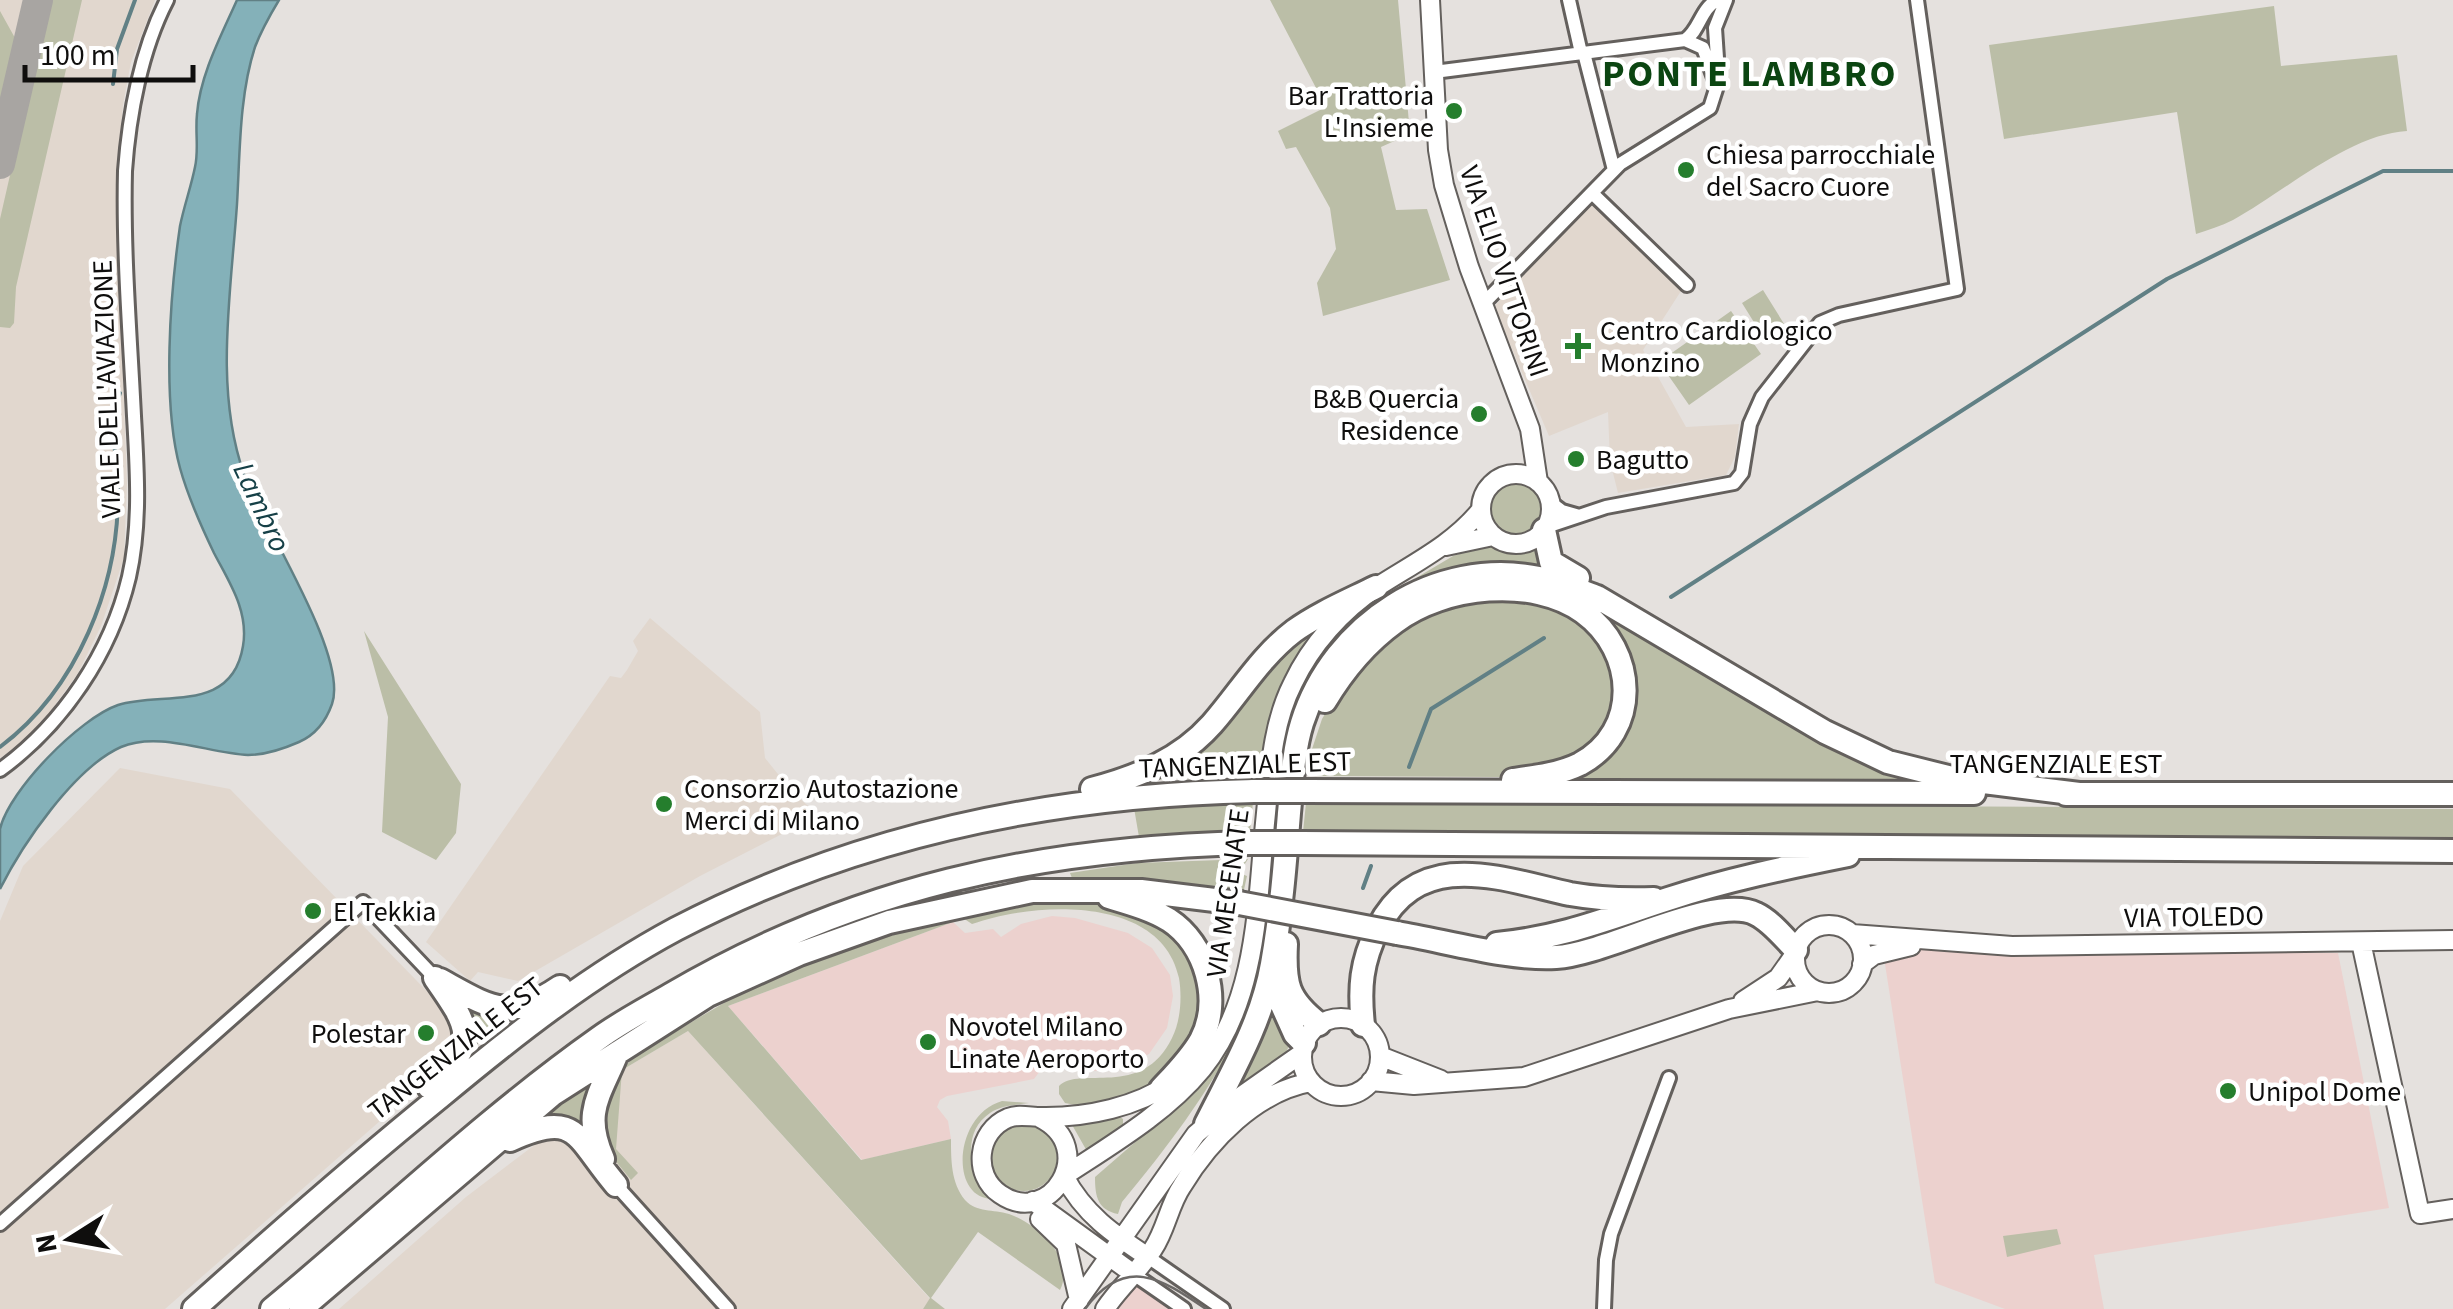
<svg xmlns="http://www.w3.org/2000/svg" width="2453" height="1309" viewBox="0 0 2453 1309" font-family="'Source Sans 3',sans-serif">
	<style>
		.commercial { fill: #ecd1ce }
		.built { fill: #e1d7ce }
		.green { fill: #bbbea7 }
		.water { fill: #84b1b9; stroke: #618085; stroke-width: 2.5 }
		.lines { fill: none; stroke-linecap: round; stroke-linejoin: round }
		.stream { stroke: #618085; stroke-width: 4 }
		.taxiway { stroke: #a8a5a2; stroke-width: 30 }
		.street-casing { stroke: #64605d; stroke-width: 18 }
		.secondary-casing { stroke: #64605d; stroke-width: 22 }
		.highway-casing { stroke: #64605d; stroke-width: 28 }
		.street { stroke: #fff; stroke-width: 12 }
		.secondary { stroke: #fff; stroke-width: 18 }
		.highway { stroke: #fff; stroke-width: 22 }
		.tram { stroke: #6c6967; stroke-width: 2.5 }
		.highway-bridge-casing { stroke: #64605d; stroke-width: 28; stroke-linecap: butt }
		.highway-bridge { stroke: #fff; stroke-width: 22 }
		.poi-dot { fill: #257e2d; stroke: #fff; stroke-width: 4 }
		.labels { text-anchor: middle; stroke-width: 9; stroke-linejoin: round; paint-order: stroke }
		.poi-label { font-size: 28px; fill: #0f0e0d; stroke: #fff; text-anchor: start }
		.street-label { font-size: 28px; fill: #0f0e0d; stroke: #fff }
		.water-label { font-size: 30px; font-style: italic; fill: #164047; stroke: #fff }
		.district-label { font-size: 38px; font-weight: bold; letter-spacing: 2.5px; fill: #0b4511; stroke: #fff }
	</style>
	<rect width="100%" height="100%" fill="#e5e1de"/>
	<path class="commercial" d="M1052,916L1075,918L1128,933L1152,948L1170,975L1173,996L1167,1028L1149,1054L1125,1067L1099,1071L1043,1067L1034,1079L947,1096L940,1100L937,1107L948,1121L951,1139L862,1160L728,1006L953,922L965,933L993,929L1001,937L1021,924Z
		M1882,945L2008,953H2338L2389,1208L2094,1255L2104,1309H2005L1935,1283Z
		M1135,1276L1181,1309H1106Z"/>
	<path class="built" d="M0,0H155L131,62L123,105L116,179L127,483L124,558L101,626L78,673L50,712L19,745L0,758Z
		M1593,200L1681,291L1643,350L1686,427L1739,424L1735,457L1726,475L1618,493L1610,461L1608,412L1549,436L1494,307Z
		M650,618L760,712L765,758L794,794L819,815L700,876L518,981L478,972L470,981L426,942L610,676L621,678L627,670L638,651L633,641Z
		M120,768L230,789L454,1019L452,1058L165,1309H0V921L23,866Z
		M688,1031L930,1299L923,1309H339L466,1197L549,1134L622,1070Z"/>
	<path class="green" d="M50,0H82L16,287L14,323L10,328L0,327V219Z
		M1270,0H1398L1410,134L1381,147L1396,210L1427,209L1450,280L1323,316L1317,283L1336,249L1330,208L1296,147L1286,149L1278,131L1326,107Z
		M2274,6L2281,66L2397,55L2407,131C2349,134 2284,192 2233,220C2221,226 2208,230 2196,234L2177,112L2004,139L1989,45Z
		M0,11L15,38L0,104Z
		M1763,290L1786,327L1765,340L1742,303Z
		M1731,311L1761,354L1689,405L1659,362Z
		M1488 509a28 28 0 1 1 56 0a28 28 0 1 1-56 0Z
		M1488,545L1514,553L1541,546L1557,574L1517,564L1457,569L1418,580L1416,578L1453,556Z
		M1515,582L1551,588L1593,602L1825,742L1856,757L1911,776L1910,780L1558,779C1580,760 1606,760 1622,728C1632,707 1633,683 1626,661C1596,562 1448,574 1382,626C1342,658 1321,697 1304,745C1326,641 1409,579 1515,582Z
		M1505,595L1559,606L1612,654L1618,710L1593,748L1531,773L1500,777L1309,776V758L1322,719L1352,669L1430,609Z
		M364,631L461,784L456,833L436,860L382,832L388,717Z
		M1304,632L1306,641L1284,678L1258,769L1252,776L1151,780Z
		M1253,802L1250,832L1139,837L1134,808Z
		M1306,803L2453,809V837L1303,832Z
		M1248,859L1239,873L1247,876L1243,894L1122,878H1072L1070,873L1137,863Z
		M1076,902C1103,906 1133,909 1158,923C1191,942 1199,973 1199,1008C1199,1016 1201,1024 1197,1031C1175,1077 1117,1116 1065,1103L1059,1094V1086C1079,1065 1142,1100 1172,1038C1181,1020 1182,996 1179,978C1161,894 1033,902 972,924L960,916L994,907Z
		M952,919L953,922L728,1006L861,1160L951,1139C951,1160 951,1183 965,1200C977,1213 993,1209 1009,1214C1036,1223 1076,1258 1060,1290L978,1232L931,1298L945,1309H923L930,1298L688,1031L622,1070L616,1149L638,1173L631,1180C622,1168 608,1154 602,1140C592,1112 616,1071 637,1055C676,1031 716,1007 756,985C816,952 886,935 952,919Z
		M1272,999C1278,1010 1287,1023 1290,1035C1296,1059 1240,1093 1222,1107Z
		M468,1006L512,1016V1019L469,1050Z
		M1236,1032L1239,1033C1207,1095 1166,1149 1122,1202L1118,1214C1098,1210 1095,1197 1095,1177L1186,1098L1218,1063Z
		M596,1078L587,1134L533,1120Z
		M1002,1101L1029,1103C1016,1105 1001,1105 990,1113C958,1135 972,1178 994,1199C949,1201 953,1115 1002,1101Z
		M1120,1117L1123,1119V1126L1088,1153L1071,1123Z
		M991 1158a33 33 0 1 1 66 0a33 33 0 1 1-66 0Z
		M2057,1229L2061,1244L2007,1257L2003,1236Z"/>
	<path class="water" d="M237,0H279C270,15 261,31 255,47C239,96 240,154 237,204C231,293 214,389 244,474C262,525 349,655 332,704C326,721 315,735 299,742C283,749 265,755 248,755C208,753 159,731 121,747C74,768 22,845 0,889C0,871 0,847 0,829C9,790 80,718 118,705C163,691 232,714 243,646C249,611 229,582 214,553C201,526 188,497 180,468C162,402 170,295 180,226C184,206 191,187 195,167C199,150 195,132 197,114C200,75 221,36 237,0Z"/>
	<g class="lines">
		<path class="stream" d="M113,84L117,49L135,0
			M1671,597L2167,279L2383,171H2453
			M0,747C77,689 119,586 118,491C118,459 107,424 120,393
			M1409,767L1431,709L1544,638
			M1363,888L1371,866"/>
		<path class="taxiway" d="M0,164L38,0"/>
		<g class="street-casing">
			<path id="street" d="M1569,0L1581,53
				M1685,40C1700,30 1700,10 1717,0
				M1584,53L1614,170
				M1434,72L1685,40L1703,48L1717,86L1710,108L1620,164L1483,304
				M1718,73L1715,28L1726,0
				M1592,193L1687,285
				M1550,502L1562,511L1576,515
				M1546,527L1606,507L1734,483L1742,473L1750,424L1762,397L1820,323L1839,315L1957,289L1917,0
				M0,770C63,724 111,653 129,577C141,524 137,469 134,416C130,335 123,252 125,171C129,115 141,50 167,0
				M616,1185L728,1309
				M0,1224L363,902L435,978
				M1148,1257L1223,1309
				M1135,1275L1184,1309
				M1604,1309L1606,1260L1611,1234L1669,1078"/>
		</g>
		<g class="secondary-casing">
			<path id="secondary" d="M1430,0L1438,150L1444,185L1469,267L1530,429L1538,482
				M1481 509a35 35 0 1 1 70 0a35 35 0 1 1-70 0Z
				M1446,546L1493,536
				M1795 959a34 34 0 1 1 68 0a34 34 0 1 1-68 0Z
				M1852,934L2012,946L2453,940
				M2361,942L2420,1214L2453,1209
				M1862,964L1874,955L1911,946
				M1743,1001L1778,978L1795,954
				M1302 1057a39 39 0 1 1 78 0a39 39 0 1 1-78 0Z
				M1380,1056L1441,1080
				M1371,1081L1414,1085L1524,1077L1729,1009L1818,991
				M1040,1118C1100,1148 1050,1229 1000,1194C972,1175 977,1131 1008,1118C1021,1113 1032,1118 1046,1117C1088,1117 1136,1107 1171,1083
				M1033,1201L1135,1275
				M1040,1219L1066,1244L1079,1300
				M1148,1257C1113,1234 1084,1214 1064,1176C1111,1145 1166,1113 1202,1069C1257,1001 1257,906 1265,823C1270,776 1271,726 1293,683C1311,645 1342,610 1377,587C1414,563 1452,545 1480,511
				M1072,1309L1196,1134L1237,1099L1301,1054
				M1105,1309C1119,1288 1139,1271 1153,1249C1166,1230 1169,1205 1182,1186C1210,1140 1256,1092 1311,1082"/>
		</g>
		<g class="highway-casing">
			<path id="highway" d="M1544,530L1551,562L1578,578
				M1325,701C1343,671 1366,643 1395,622C1444,585 1533,576 1583,612C1637,651 1641,731 1580,764C1560,774 1535,777 1513,780
				M1092,789C1137,777 1180,760 1212,724C1240,692 1260,657 1294,631C1319,613 1348,601 1376,587
				M1307,791L1974,793
				M2066,794H2453
				M1302,843L2453,851
				M1109,897C1129,903 1151,909 1169,920C1206,944 1222,1000 1201,1040C1191,1058 1175,1074 1161,1089
				M1397,933C1445,941 1510,960 1556,957C1608,954 1715,893 1756,914C1771,921 1784,938 1796,950
				M1286,944C1284,984 1287,999 1319,1024
				M1497,944C1564,937 1606,919 1668,899C1726,880 1788,867 1848,855
				M440,980C491,1008 508,1022 560,987
				M1277,994L1295,1034L1304,1043
				M1363,1025C1359,988 1361,962 1378,928C1420,846 1501,879 1570,894C1598,899 1626,900 1654,899
				M429,1087C480,1042 470,1028 435,978
				M1206,1124C1232,1072 1262,1022 1272,964C1281,914 1285,863 1289,813C1292,783 1293,752 1302,723C1333,624 1436,557 1539,578C1559,582 1578,590 1597,597L1825,732L1888,762L1952,778L2079,794
				M510,1140C578,1109 575,1137 616,1185
				M603,1159C582,1112 600,1095 617,1053
				M194,1309C275,1236 356,1165 441,1096C514,1035 592,974 676,929C856,835 1052,795 1254,791
				M272,1309C381,1219 483,1120 599,1038C621,1022 646,1009 670,995C854,887 1038,848 1249,843
				M301,1309L553,1094L708,995L799,954L889,922L1032,891H1141L1239,903"/>
		</g>
		<use href="#street" class="street"/>
		<use href="#secondary" class="secondary"/>
		<use href="#highway" class="highway"/>
		<path class="tram" d="M1085,1309C1125,1255 1161,1278 1206,1309"/>
		<g class="highway-bridge-casing">
			<path id="highway-bridge" d="M1254,791H1307
				M1249,843H1302
				M1239,903L1397,933"/>
		</g>
		<use href="#highway-bridge" class="highway-bridge"/>
	</g>
	<g class="poi-dot">
		<circle cx="1454" cy="111" r="10"/>
		<circle cx="1686" cy="170" r="10"/>
		<path d="M1573 331h10v10h10v10h-10v10h-10v-10h-10v-10h10z"/>
		<circle cx="1479" cy="414" r="10"/>
		<circle cx="1576" cy="459" r="10"/>
		<circle cx="664" cy="804" r="10"/>
		<circle cx="313" cy="911" r="10"/>
		<circle cx="426" cy="1033" r="10"/>
		<circle cx="928" cy="1042" r="10"/>
		<circle cx="2228" cy="1091" r="10"/>
	</g>
	<g class="labels">
		<g class="poi-label">
			<text x="1434" y="105" text-anchor="end">Bar Trattoria<tspan x="1434" dy="32">L'Insieme</tspan></text>
			<text x="1706" y="164">Chiesa parrocchiale<tspan x="1706" dy="32">del Sacro Cuore</tspan></text>
			<text x="1600" y="340">Centro Cardiologico<tspan x="1600" dy="32">Monzino</tspan></text>
			<text x="1459" y="408" text-anchor="end">B&amp;B Quercia<tspan x="1459" dy="32">Residence</tspan></text>
			<text x="1596" y="469">Bagutto</text>
			<text x="684" y="798">Consorzio Autostazione<tspan x="684" dy="32">Merci di Milano</tspan></text>
			<text x="333" y="921">El Tekkia</text>
			<text x="948" y="1036">Novotel Milano<tspan x="948" dy="32">Linate Aeroporto</tspan></text>
			<text x="406" y="1043" text-anchor="end">Polestar</text>
			<text x="2248" y="1101">Unipol Dome</text>
		</g>
		<g class="street-label">
			<text transform="translate(1505 271) rotate(71)" y="10">VIA ELIO VITTORINI</text>
			<text transform="translate(106 389) rotate(-92)" y="10">VIALE DELL'AVIAZIONE</text>
			<text x="2056" y="773">TANGENZIALE EST</text>
			<text transform="translate(1245 764) rotate(-2)" y="10">TANGENZIALE EST</text>
			<text transform="translate(1227 893) rotate(-82)" y="10">VIA MECENATE</text>
			<text transform="translate(2194 916) rotate(-1)" y="10">VIA TOLEDO</text>
			<text transform="translate(455 1048) rotate(-38)" y="10">TANGENZIALE EST</text>
		</g>
		<g class="water-label">
			<text transform="translate(262 507) rotate(65)" y="10">Lambro</text>
		</g>
		<g class="district-label">
			<text x="1750" y="86">PONTE LAMBRO</text>
		</g>
	</g>
	<g transform="translate(70 1239) rotate(259)" stroke="#ffffff" stroke-width="8" paint-order="stroke">
	<path d="M0-8L18 38L0 25L-18 38Z" fill="#0f0e0d"/>
	<text y="-15" font-size="28" font-weight="bold" text-anchor="middle" fill="#0f0e0d">N</text>
	</g>
	<path d="M25 65v15h168v-15" fill="none" stroke="#0f0e0d" stroke-width="5"/>
	<text x="40" y="65" font-size="30" fill="#0f0e0d" stroke="#ffffff" stroke-width="8" paint-order="stroke">100 m</text>
</svg>
